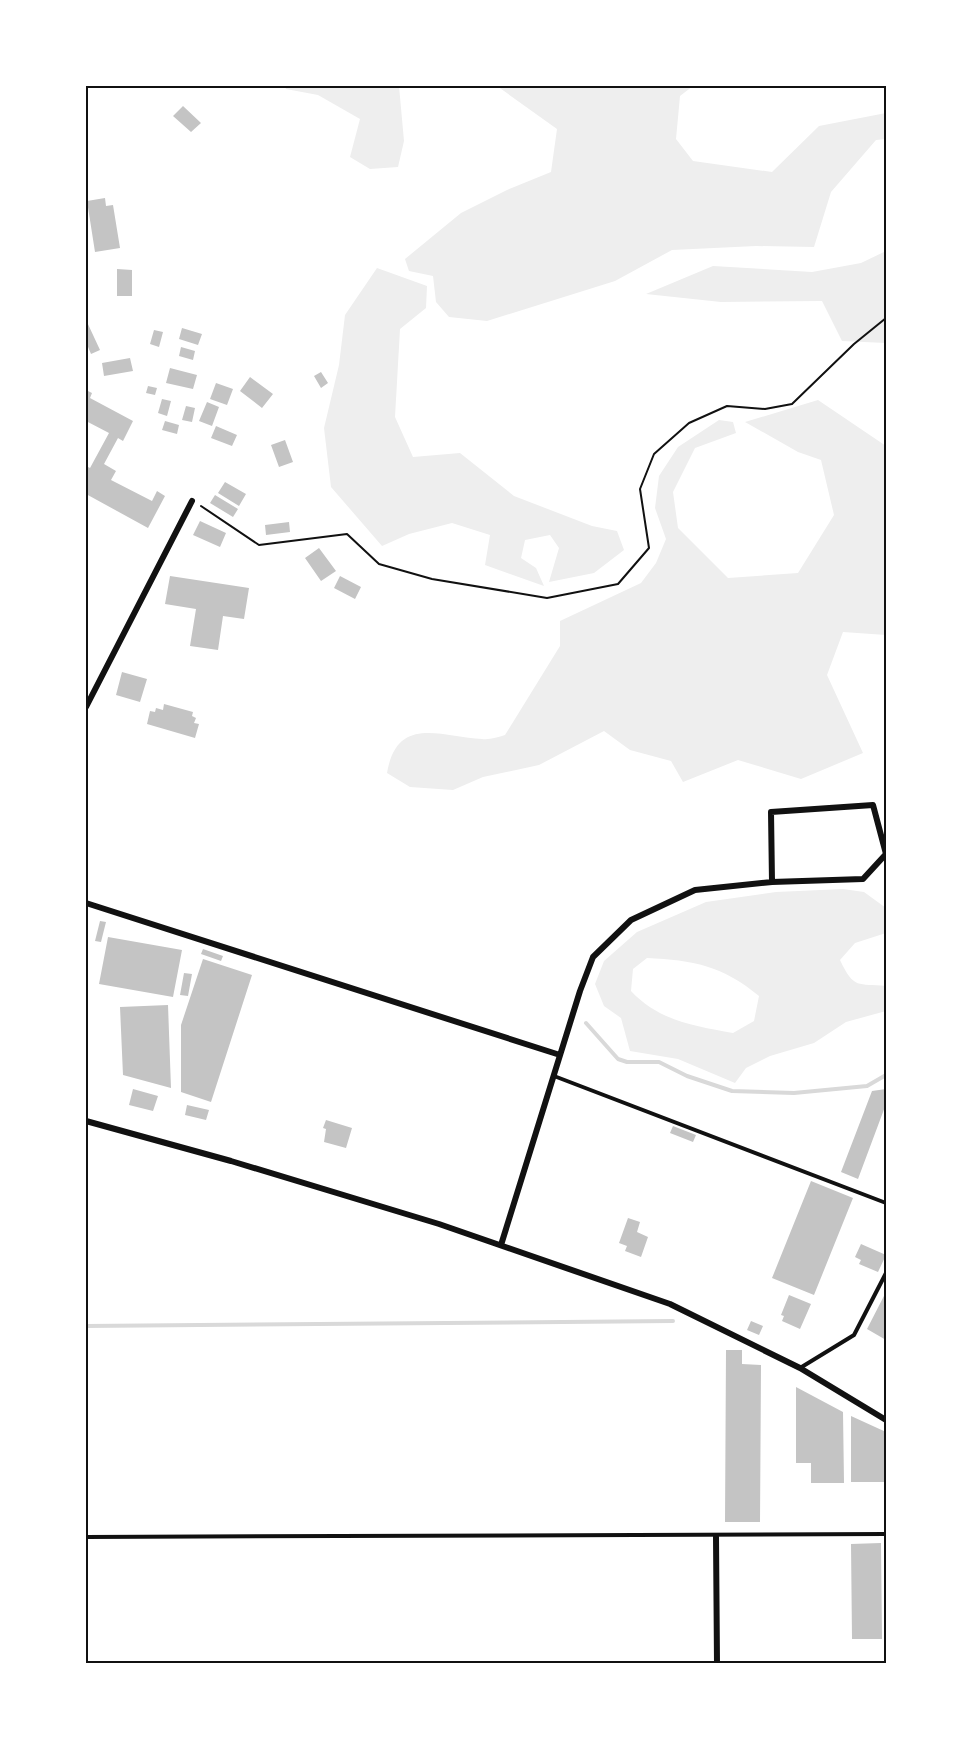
<svg xmlns="http://www.w3.org/2000/svg" width="972" height="1749" viewBox="0 0 972 1749" font-family="Cabin,sans-serif">
	<style>
		.green { fill: #eee; fill-rule: evenodd }
		.lines { fill: none; stroke-linecap: round; stroke-linejoin: round }
		.stream { stroke: #d9d9d9; stroke-width: 4 }
		.building { fill: #c4c4c4 }
		.path { stroke: #111; stroke-width: 2 }
		.service { stroke: #111; stroke-width: 4 }
		.minor { stroke: #111; stroke-width: 6 }
		.neatline { fill: none; stroke: #111; stroke-width: 2 }
	</style>
	<rect width="100%" height="100%" fill="#fff"/>
	<path class="green" d="M285,86H399L404,141L398,167L370,169L350,157L360,119L318,95L286,89Z
		M497,86H693L680,96L676,139L693,161L772,172L819,126L886,113V139L876,140L831,192L814,247L756,246L672,250L615,281L487,321L449,317L436,302L433,276L409,271L405,259L461,213L507,190L551,172L557,129Z
		M886,251V343L842,341L822,301L721,302L646,294L713,266L812,272L861,263Z
		M377,268L427,286L426,308L400,329L395,417L413,457L460,453L514,496L592,526L617,531L624,550L594,573L549,582L559,548L550,535L525,540L521,558L536,568L544,586L485,565L490,535L452,523L409,534L382,546L331,487L324,428L339,365L345,315Z
		M818,400L886,446V635L843,632L827,675L863,753L801,779L738,760L683,782L671,761L630,750L604,731L539,765L483,777L453,790L410,787L387,773C397,714 442,737 482,739C490,740 498,737 505,735L560,646V621L641,583L656,563L666,539L655,508L659,476L678,447L719,420L733,422L736,433L695,448L673,492L678,528L728,578L798,573L834,515L821,460L798,452L745,422Z
		M843,889L864,892L886,908V933L855,943L840,960C854,990 858,983 886,986V1011L846,1022L814,1043L770,1056L746,1068L735,1083L678,1059L630,1051L621,1018L604,1006L595,984L604,961L637,932L706,902L776,892ZM647,958C693,960 723,966 759,996L754,1021L733,1033C695,1026 659,1021 631,991L633,969Z"/>
	<g class="lines">
		<path class="stream" d="M586,1023L618,1059L627,1062H659L687,1076L732,1091L794,1093L867,1086L886,1075
			M86,1326L673,1321"/>
	</g>
	<path class="building" d="M183,106L201,123L191,132L173,116Z
		M105,198L106,206L113,205L120,248L95,252L87,201Z
		M117,269L132,270V296H117Z
		M87,322L100,350L91,354L86,342Z
		M182,328L202,334L198,345L179,339Z
		M154,330L163,332L159,347L150,344Z
		M181,347L195,351L193,360L179,356Z
		M130,358L133,371L104,376L102,363Z
		M170,368L197,375L193,389L166,383Z
		M321,372L328,383L321,388L314,376Z
		M250,377L273,394L262,408L240,391Z
		M216,383L233,389L227,405L210,399Z
		M148,386L157,388L155,395L146,393Z
		M86,390L92,393L90,398L133,421L123,441L118,438L104,464L116,471L111,480L152,501L157,491L165,496L148,528L86,494V466L90,468L109,433L86,421Z
		M162,399L171,401L167,416L158,413Z
		M207,402L219,407L212,426L199,421Z
		M186,406L195,408L192,422L182,420Z
		M165,421L179,425L177,434L162,430Z
		M216,426L237,435L232,446L211,438Z
		M285,440L293,462L279,467L271,445Z
		M225,482L246,494L239,506L218,493Z
		M215,495L238,509L233,517L210,503Z
		M200,521L226,533L220,547L193,535Z
		M289,522L290,532L266,535L265,525Z
		M319,548L336,571L321,581L305,558Z
		M170,576L249,588L244,619L223,616L218,650L190,646L196,609L165,604Z
		M340,576L361,587L355,599L334,588Z
		M122,672L147,679L140,702L116,695Z
		M164,704L193,712L192,716L196,718L194,723L199,724L195,738L147,724L150,711L155,712L156,708L163,710Z
		M100,921L106,922L101,942L95,941Z
		M108,937L182,950L173,997L99,984Z
		M203,949L223,956L221,961L201,954Z
		M203,959L252,975L211,1102L181,1092V1025Z
		M184,973L192,974L188,996L180,995Z
		M168,1005L171,1088L123,1075L120,1007Z
		M133,1089L158,1096L153,1111L129,1105Z
		M886,1089V1104L858,1179L841,1172L872,1091Z
		M187,1105L209,1110L206,1120L185,1115Z
		M326,1120L352,1128L346,1148L324,1142L326,1129L323,1128Z
		M673,1126L696,1135L693,1142L670,1133Z
		M811,1181L853,1198L814,1295L772,1278Z
		M628,1218L640,1222L637,1232L648,1237L641,1257L625,1251L627,1246L619,1243Z
		M861,1244L886,1255L878,1272L859,1264L861,1260L855,1257Z
		M886,1292V1340L867,1329Z
		M789,1295L811,1304L800,1329L782,1321L784,1316L781,1315Z
		M751,1321L763,1326L759,1335L747,1330Z
		M726,1350H742V1364L761,1365L760,1522H725Z
		M796,1387L843,1412L844,1483H811V1463H796Z
		M851,1416L886,1432L885,1482H851Z
		M881,1543L882,1639H852L851,1544Z"/>
	<g class="lines">
		<path class="path" d="M201,506L259,545L347,534L379,564L432,579L547,598L618,584L649,548L640,489L654,454L689,423L727,406L765,409L792,404L854,344L886,318"/>
		<path class="service" d="M554,1076L886,1203
			M800,1368L854,1335L886,1273
			M86,1537L886,1534"/>
		<path class="minor" d="M86,707L192,501
			M86,903L560,1055
			M86,1121L231,1161L439,1224L670,1304L800,1368L886,1420
			M501,1245L580,991L593,957L631,920L695,890L772,882L863,879L886,854L873,805L771,812L772,882
			M716,1537L717,1664"/>
	</g>
	<rect width="972" height="1749" fill="none" stroke="#ffffff" stroke-width="174"/>
	<rect x="87" y="87" width="798" height="1575" class="neatline"/>
</svg>
